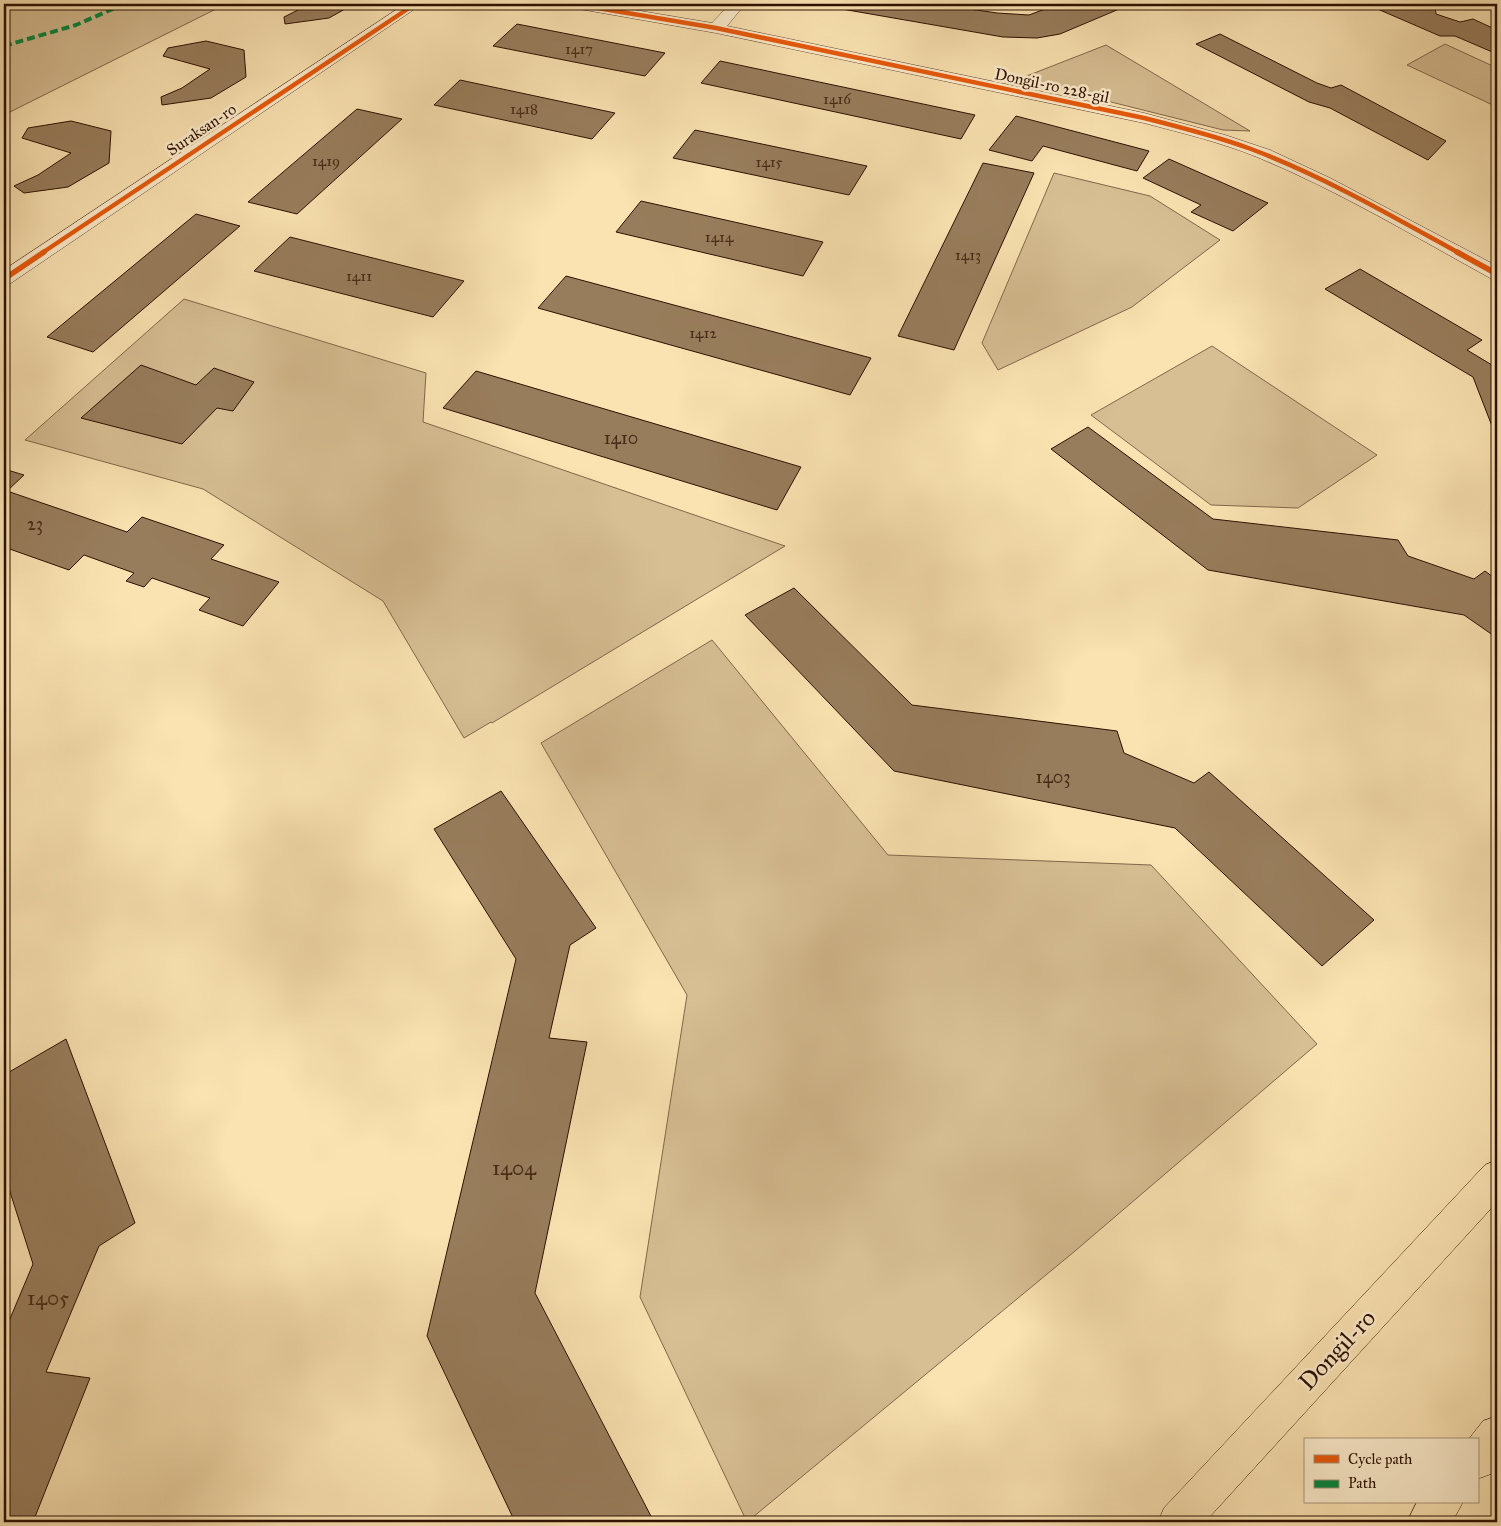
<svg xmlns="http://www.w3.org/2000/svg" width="1501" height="1526" viewBox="0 0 1501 1526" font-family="'IM FELL Great Primer',serif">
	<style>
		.green { fill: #d7be93; stroke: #82674a }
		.building { fill: #987d5c; stroke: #2d1000 }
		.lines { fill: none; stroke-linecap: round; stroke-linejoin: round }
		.tertiary-casing { stroke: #60442c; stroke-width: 1 }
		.primary-casing { stroke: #2d1000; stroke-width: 1 }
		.tertiary { fill: #fceccc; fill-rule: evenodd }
		.primary { fill: #fae2b1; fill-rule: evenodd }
		.quiet { stroke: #00873e; stroke-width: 4; stroke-dasharray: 8 4; stroke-linecap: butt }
		.cycleway-far1-casing { stroke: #fceccc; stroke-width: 6 }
		.cycleway-casing { stroke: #fceccc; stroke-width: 8 }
		.cycleway-far1 { stroke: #e8590c; stroke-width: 4.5 }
		.cycleway { stroke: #e8590c; stroke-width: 5.5 }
		.labels { text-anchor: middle; stroke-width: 5; stroke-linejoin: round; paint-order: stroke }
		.far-number-label { font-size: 15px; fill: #482b17 }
		.far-street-label { font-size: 16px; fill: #2d1000; stroke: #fceccc }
		.number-label { font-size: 18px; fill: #482b17 }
		.near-number-label { font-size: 21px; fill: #482b17 }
		.near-street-label { font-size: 24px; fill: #2d1000; stroke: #fceccc }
	</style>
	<rect width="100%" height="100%" fill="#fae2b1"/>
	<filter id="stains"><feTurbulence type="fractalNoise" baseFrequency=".004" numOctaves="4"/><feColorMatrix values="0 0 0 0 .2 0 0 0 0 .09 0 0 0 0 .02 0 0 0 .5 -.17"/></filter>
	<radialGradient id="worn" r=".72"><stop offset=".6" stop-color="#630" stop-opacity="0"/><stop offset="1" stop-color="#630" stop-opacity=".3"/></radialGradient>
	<path class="green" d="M4,4H226L4,115Z
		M1445,44L1497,68V107L1407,65Z
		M1106,45L1250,131L1223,130L1019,79Z
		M1054,173L1150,196L1220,240L1132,307L998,370L982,343Z
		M184,299L426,373L423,422L785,546L492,723L491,722L464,738L383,601L203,489L25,440Z
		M1212,346L1377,455L1298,508L1211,505L1091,415Z
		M712,640L888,855L1151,865L1317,1044L1075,1251L747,1522L640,1297L687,995L541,743Z"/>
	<path class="building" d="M310,4H354L329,18L285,24L284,17Z
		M813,4H936L997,13L1029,15L1059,4H1131L1060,34L1037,38L1003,37Z
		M1366,4H1428L1435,7L1436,14L1460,22L1473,19L1497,30V54L1455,36H1440Z
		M517,24L665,53L645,76L493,46Z
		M1220,34L1317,83L1331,88L1341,85L1446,141L1428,160L1330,108L1309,102L1196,44Z
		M206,41L244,50L246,77L211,98L162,105L161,97L182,88L210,69L163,56L168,48Z
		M720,61L975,115L961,139L701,83Z
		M460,80L615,113L592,139L434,105Z
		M357,109L402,119L297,214L248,202Z
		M1016,116L1149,151L1137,171L1043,146L1032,161L989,150Z
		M71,121L111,131L109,163L68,187L24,193L14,186L38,175L71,153L22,138L28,128Z
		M695,130L867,166L849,195L673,158Z
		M1169,159L1268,203L1233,231L1191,212L1201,205L1143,178Z
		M983,163L1034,173L954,350L898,336Z
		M641,201L823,242L803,276L616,232Z
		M196,214L240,226L93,352L47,337Z
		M290,237L464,281L433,317L254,271Z
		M1360,269L1482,340L1467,350L1497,368V439L1473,377L1325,289Z
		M566,276L871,358L850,395L538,308Z
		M141,365L196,385L214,368L254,382L233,411L217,408L182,444L81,418Z
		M476,371L801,467L777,510L443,408Z
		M1088,427L1213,519L1398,540L1408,556L1474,579L1485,571L1497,580V638L1464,615L1208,570L1051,449Z
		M4,469L24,475L7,491L127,532L142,517L224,545L211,559L279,582L243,626L199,610L210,598L152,578L144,587L126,581L134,573L84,555L69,570L4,547Z
		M794,588L912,705L1117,731L1124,753L1194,783L1209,772L1374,920L1322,966L1175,828L894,771L745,615Z
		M501,791L596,928L570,945L549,1038L587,1042L535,1293L654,1522H515L427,1336L516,959L434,829Z
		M66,1039L135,1223L99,1246L46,1372L90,1378L33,1522H4V1333L33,1264L4,1173V1075Z"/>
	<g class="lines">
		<g class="tertiary-casing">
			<path id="tertiary" d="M405,4H422L11,283L4,285V270Z
				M567,4H599L712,23L730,4H745L727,26L1144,113L1225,135L1270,150L1330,178L1497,266V280L1490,278C1414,236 1337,190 1257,157C1220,142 1182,133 1144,123L716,33L574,8L569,7Z"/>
		</g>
		<g class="primary-casing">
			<path id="primary" d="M1497,1160V1202L1205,1522H1158L1164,1508L1485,1165Z
				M1497,1416V1466L1491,1474L1477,1479V1440H1468L1483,1421Z
				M1417,1502H1463L1452,1522H1407Z"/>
		</g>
		<use href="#tertiary" class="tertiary"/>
		<use href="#primary" class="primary"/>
		<path class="quiet" d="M4,46L76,25L124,4"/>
		<g class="cycleway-far1-casing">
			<path id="cycleway-far1" d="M574,4L716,28L1144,118C1180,127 1216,136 1251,149C1323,176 1392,216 1459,253
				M42,253L415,4"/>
		</g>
		<g class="cycleway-casing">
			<path id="cycleway" d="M1457,252L1497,274
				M4,279L44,252"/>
		</g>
		<use href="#cycleway-far1" class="cycleway-far1"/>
		<use href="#cycleway" class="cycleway"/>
	</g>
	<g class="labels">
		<g class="far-number-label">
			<text x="579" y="54">1417</text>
			<text x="837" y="104">1416</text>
			<text x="524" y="114">1418</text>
			<text x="326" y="166">1419</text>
			<text x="769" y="167">1415</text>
			<text x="719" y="242">1414</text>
			<text x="968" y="260">1413</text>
			<text x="359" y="281">1411</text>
			<text x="703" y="338">1412</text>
		</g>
		<g class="far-street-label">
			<text transform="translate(1052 85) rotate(12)" y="6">Dongil-ro 228-gil</text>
			<text transform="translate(201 129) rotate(-34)" y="6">Suraksan-ro</text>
		</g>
		<g class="number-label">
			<text x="621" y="444">1410</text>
			<text x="35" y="530">23</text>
			<text x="1053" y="783">1403</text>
		</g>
		<g class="near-number-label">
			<text x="514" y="1175">1404</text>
			<text x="48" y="1305">1405</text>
		</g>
		<g class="near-street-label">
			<text transform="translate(1337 1350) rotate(-47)" y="8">Dongil-ro</text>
		</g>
	</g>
	<rect width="1501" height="1526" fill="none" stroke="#fae2b1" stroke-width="20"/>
	<rect x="5" y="5" width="1491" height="1516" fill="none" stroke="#2d1000" stroke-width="2.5"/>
	<rect x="10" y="10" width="1481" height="1506" fill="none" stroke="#2d1000"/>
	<rect x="1304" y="1438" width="175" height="65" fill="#fceccc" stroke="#a9947a"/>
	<rect x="1314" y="1455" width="25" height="8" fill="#e8590c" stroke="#a9947a"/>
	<text x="1348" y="1464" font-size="15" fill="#2d1000">Cycle path</text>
	<rect x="1314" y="1480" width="25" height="8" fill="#00873e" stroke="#a9947a"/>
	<text x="1348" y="1488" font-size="15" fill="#2d1000">Path</text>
	<rect width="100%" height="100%" filter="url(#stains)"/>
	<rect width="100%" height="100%" fill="url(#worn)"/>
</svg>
